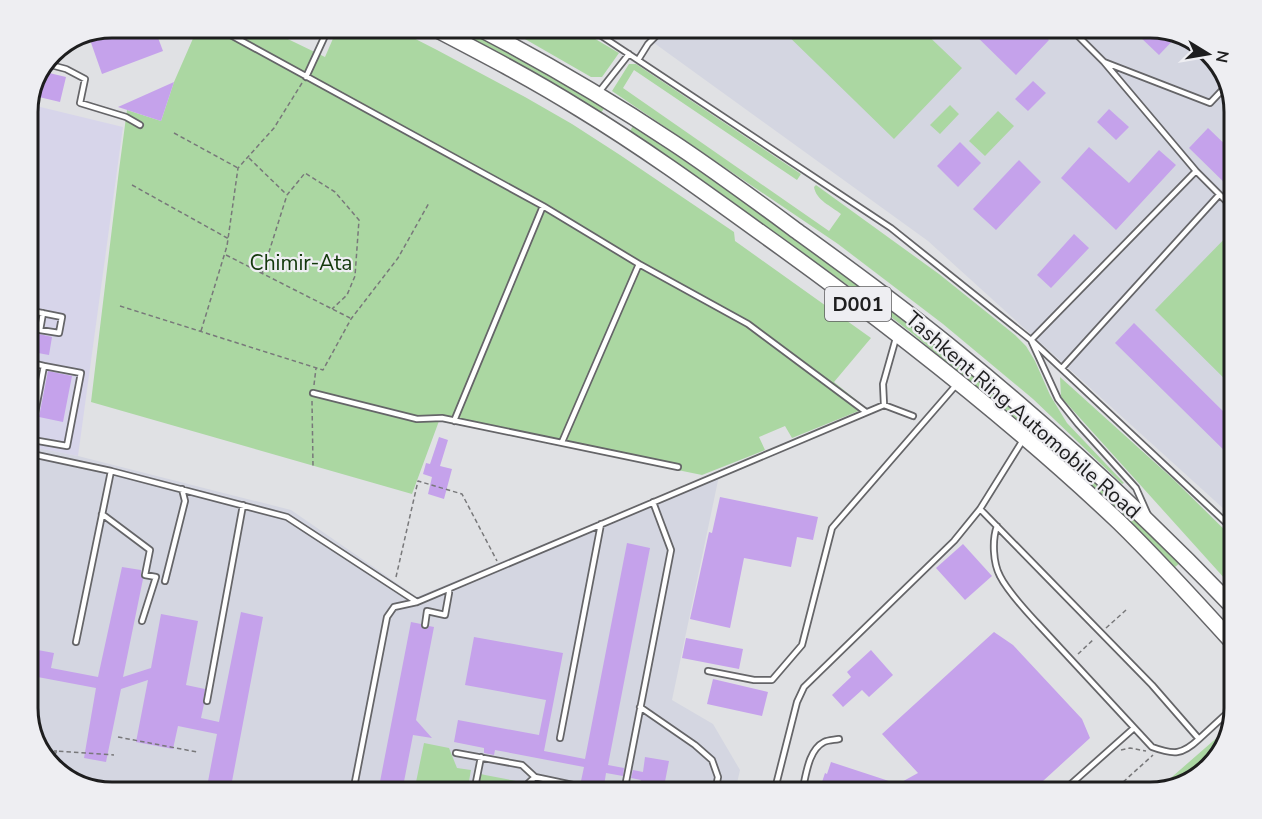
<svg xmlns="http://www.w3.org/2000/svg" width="1262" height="819" viewBox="0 0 1262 819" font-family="'Nunito Sans',sans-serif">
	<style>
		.built { fill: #d4d6e1 }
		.medical { fill: #d7d5ea }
		.green { fill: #abd7a2 }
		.building { fill: #c5a2eb }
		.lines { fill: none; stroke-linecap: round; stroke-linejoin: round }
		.service-casing { stroke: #656568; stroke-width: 8 }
		.trunk-casing { stroke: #656568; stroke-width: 18 }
		.path { stroke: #78787a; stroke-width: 1.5; stroke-dasharray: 4.5 3; stroke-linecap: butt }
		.service { stroke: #fff; stroke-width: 4.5 }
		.trunk { stroke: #fff; stroke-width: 15 }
		.labels { text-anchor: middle; stroke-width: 4.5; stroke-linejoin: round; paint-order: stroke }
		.shield { fill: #eeeef2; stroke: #5c5c5e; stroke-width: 1.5 }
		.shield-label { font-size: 20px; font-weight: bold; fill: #1e1e1f }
		.park-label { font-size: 21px; fill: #13380b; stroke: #eeeef2 }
		.street-label { font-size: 21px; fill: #1e1e1f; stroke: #eeeef2 }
		.rim { fill: none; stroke: #1e1e1f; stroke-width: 3 }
	</style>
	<rect width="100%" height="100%" fill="#e0e1e4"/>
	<path class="built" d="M632,27H1150L1197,41L1223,69L1235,107V519L928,241Z
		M27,446L78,456L291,510L417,597L720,471L672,700L713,724L740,770L735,792H112L65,778L39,750L27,712Z"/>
	<path class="medical" d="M28,104L123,127L78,456L27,446V107Z"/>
	<path class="green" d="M198,27H263L325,57L338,27H392L437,50L525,97L572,124L620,155L734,232L735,241L871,338L834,382L866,408L792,438L785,426L759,437L765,450L702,475L439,421L412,494L91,402L119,170L127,110L161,121L174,82Z
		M449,27H465L536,66L605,107L601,113L533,72Z
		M504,27H575L619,53L602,77H591Z
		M779,27H919L962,68L894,139Z
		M629,64H636L801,174L797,180L634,70L623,88L829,231L841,214C831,206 816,200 814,187L816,185L939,274L1015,335L1026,346L1035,361L1050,395L1067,423L1124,483L1122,484L1033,399L943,324L838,244L612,91Z
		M950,105L959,114L940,134L930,125Z
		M998,111L1014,126L985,156L969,141Z
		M633,126C690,164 746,203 801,243C841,271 881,299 919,330C1009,403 1098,480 1180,563L1175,567L1145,536L1048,448L913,334L878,307L702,180L630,131Z
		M1235,228V389L1155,310Z
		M1060,377L1172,478L1235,540V590L1061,397Z
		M1220,735L1225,741L1221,754L1192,781L1157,790Z
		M424,743L449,748L457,768L471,770L467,792H414Z
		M481,774L485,775L521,782L511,792H477Z"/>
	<path class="building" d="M112,27H154L163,51L102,74L89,37L106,31L105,30Z
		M967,27H1035L1049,40L1016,75Z
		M1146,27H1150L1178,35L1159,55L1138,35Z
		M45,72L66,77L60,102L39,97Z
		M1033,81L1046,93L1028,111L1015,99Z
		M174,82L161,121L118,107L165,86Z
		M1109,109L1129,127L1116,140L1097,122Z
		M1208,128L1235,154V193L1189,148Z
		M960,142L981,163L958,187L937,166Z
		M1089,147L1129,183L1159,150L1176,165L1116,230L1061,178Z
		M1019,160L1041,182L996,230L973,209Z
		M1074,234L1089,248L1051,288L1037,275Z
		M1134,323L1235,423V461L1115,343Z
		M27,330L36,332L39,334L52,337L49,355L27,351Z
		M48,371L72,376L63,422L39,417Z
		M439,437L448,440L440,466L452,469L444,499L428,494L432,477L423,474L426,463L430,464Z
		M720,497L818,517L813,540L797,537L791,567L744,558L730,628L690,619L709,532L712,533Z
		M627,543L650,548L608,765L624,768L623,776L606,773L604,786L581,781L584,767L495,750L494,755L484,753V748L454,742L458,720L539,735L546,700L465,685L474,637L563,653L544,751L585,759Z
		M963,544L992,576L965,600L936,568Z
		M122,567L141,570V576L143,579L123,677L151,668L161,614L198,621L186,685L205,689L203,701L204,704L201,718L219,722L241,612L263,617L230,792H206L217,734L178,726L173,749L136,742L148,680L121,689L106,762L84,758L96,688L27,675V648L54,653L51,668L98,677Z
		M411,622L421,624V627L424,629H427L429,626L434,627L416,720L432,738L413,735L402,792H378Z
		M994,632L1013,645L1082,719L1090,738L1031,792H821L824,783L822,782L825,773L827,774L831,762L898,784L918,773L882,734Z
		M686,638L743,649L739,669L682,658Z
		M871,650L893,675L869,697L862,690L843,707L832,695L851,677L847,672Z
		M713,679L768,692L762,716L707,704Z
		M645,757L669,761L663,792H639L641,780L631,778L633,770L643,772Z"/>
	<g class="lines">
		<g class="service-casing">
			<path id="service" d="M216,27L543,206L639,264L748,324L866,412
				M588,27L891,228L1031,340L1058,399L1078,424L1136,488L1148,515
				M1069,27L1104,62L1210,103L1228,84
				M638,60L648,44L665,27
				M1104,62L1196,171L1235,210
				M47,64L66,69L85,79L80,103L126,117L140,125
				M306,77L329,27
				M599,92L629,54
				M1196,171L1031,340L1235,531
				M27,310L62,317L59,333L40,330L43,313
				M27,362L44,366L30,439
				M1062,368L1219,195
				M313,393L417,419L442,418L678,467
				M884,405L883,384L896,338
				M454,421L543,206
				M27,439L67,446L81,373L44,366
				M562,442L639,264
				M27,453L111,471L287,517L417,602
				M980,509L1152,685L1199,739L1224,716
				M102,514L150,550L145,575L156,577L142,621
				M997,526C992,540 993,563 1000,576C1008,592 1026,611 1038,624L1152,747C1174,755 1182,755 1199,739
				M165,581L185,501L182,489
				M425,625L427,611L445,615L449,593V589
				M76,642L111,471
				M708,671L754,680H772L802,645L832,528L957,384
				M207,701L243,505
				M640,707L695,745L712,760L718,777L715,792
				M560,738L601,524
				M456,753L522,765L535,777L606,792
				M353,792L387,617L394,607L417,602L884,405L913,416
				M474,792L481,757
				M519,792L535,777
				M624,792L671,550L653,502
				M777,792V781L797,702L804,687L954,541L980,509L1023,440
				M802,792C806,776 808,750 824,742C828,740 834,740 839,739
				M1062,792L1134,728"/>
		</g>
		<g class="trunk-casing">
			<path id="trunk" d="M432,27C482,53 532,79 580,109C641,146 699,188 757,230C883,320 1006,415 1119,522C1159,561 1197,603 1235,645
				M477,27C544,62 609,100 672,142C716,171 759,203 801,234C855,273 908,312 959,354C1056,433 1148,518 1235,609"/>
		</g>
		<path class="path" d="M174,133L238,168
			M249,158L286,194
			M132,185L229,239
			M226,255L350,318
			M262,274L287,195L305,173L335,192L359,220L355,276L347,295L332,309
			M120,306L323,370L351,319L398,258L429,203
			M201,331L227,246L238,168L274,128L302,83
			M314,385L316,368
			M312,401L313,466
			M396,577L418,481L462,494L497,561
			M1106,628L1126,610
			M1078,654L1094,639
			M118,737L197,752
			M1121,750L1130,748L1146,751
			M39,751H57
			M50,762L57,751L114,755
			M1112,792L1153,755"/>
		<use href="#service" class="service"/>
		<use href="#trunk" class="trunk"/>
	</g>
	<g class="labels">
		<rect class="shield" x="825" y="287" width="66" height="34" rx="4.5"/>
		<g class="shield-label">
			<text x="858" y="311">D001</text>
		</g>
		<g class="park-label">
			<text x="301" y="270">Chimir-Ata</text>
		</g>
		<g class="street-label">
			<text transform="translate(1023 415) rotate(41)" y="7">Tashkent Ring Automobile Road</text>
		</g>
	</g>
	<path d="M0 0H1262V819H0ZM112 38H1150A74 74 0 0 1 1224 112V708A74 74 0 0 1 1150 782H112A74 74 0 0 1 38 708V112A74 74 0 0 1 112 38Z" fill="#eeeef2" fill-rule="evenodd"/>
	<path class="rim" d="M112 38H1150A74 74 0 0 1 1224 112V708A74 74 0 0 1 1150 782H112A74 74 0 0 1 38 708V112A74 74 0 0 1 112 38Z"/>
	<g transform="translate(1208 54) rotate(101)" stroke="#eeeef2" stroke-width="4.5" paint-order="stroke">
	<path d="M0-4.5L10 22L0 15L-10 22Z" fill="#1e1e1f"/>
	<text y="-9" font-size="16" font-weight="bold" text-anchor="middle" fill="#1e1e1f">N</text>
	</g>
</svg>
